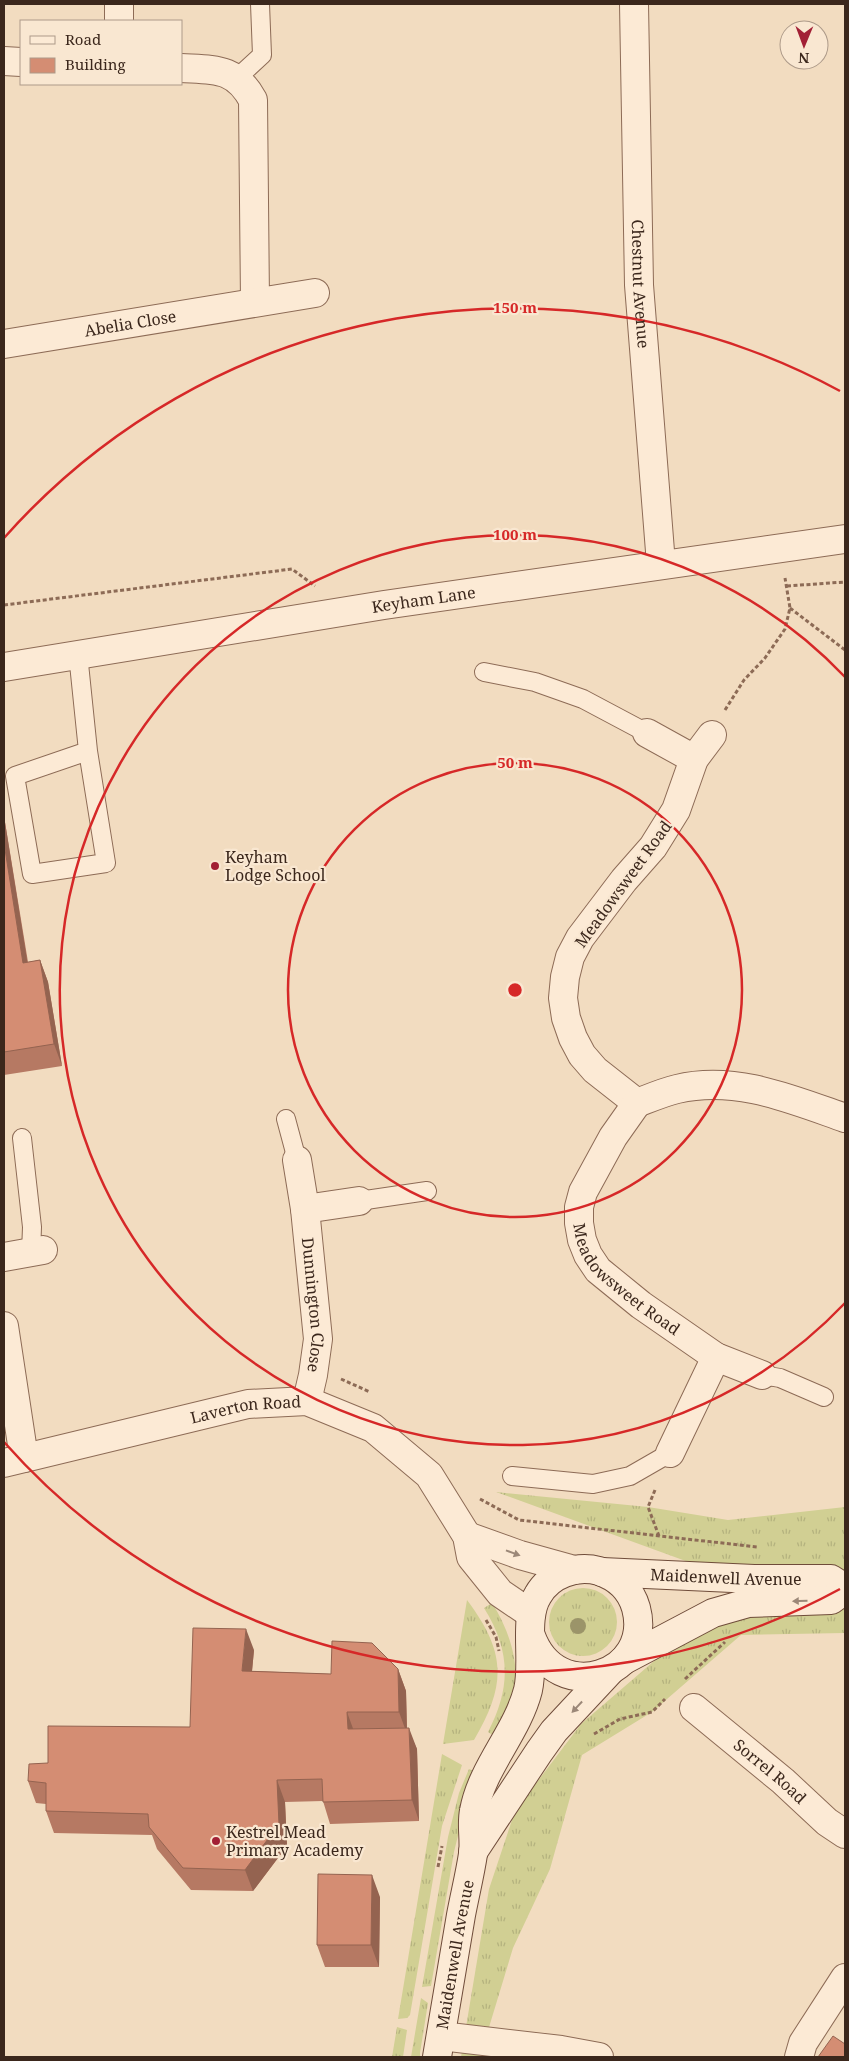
<svg xmlns="http://www.w3.org/2000/svg" width="849" height="2061" viewBox="0 0 849 2061" font-family="'Noto Serif',serif">
	<style>
		.grass { fill: url(#grass-tufts) }
		.lines { fill: none; stroke-linecap: round; stroke-linejoin: round }
		.lane-casing { stroke: #8d6b56; stroke-width: 20 }
		.street-casing { stroke: #8d6b56; stroke-width: 30 }
		.secondary-casing { stroke: #6f4c3a; stroke-width: 30 }
		.path { stroke: #8d6b56; stroke-width: 3; stroke-dasharray: 4 2.5; stroke-linecap: butt }
		.lane { stroke: #fcead5; stroke-width: 18 }
		.street { stroke: #fcead5; stroke-width: 28 }
		.secondary { stroke: #fcead5; stroke-width: 28 }
		.tree { fill: #9b9469 }
		.wall { fill: #b67963 }
		.shaded-wall { fill: #946350 }
		.building { fill: #d48d73; stroke: #946350 }
		.oneway { fill: #9c8878 }
		.ring { fill: none; stroke: #d62828; stroke-width: 2.5 }
		.poi-dot { fill: #a22035; stroke: #f9e7d1; stroke-width: 2 }
		.labels { text-anchor: middle; stroke-width: 4.5; stroke-linejoin: round; paint-order: stroke }
		.street-label { font-size: 16px; fill: #3b271c; stroke: #f9e7d1 }
		.poi-label { font-size: 16px; fill: #3b271c; stroke: #f9e7d1; text-anchor: start }
		.centre { fill: #d62828; stroke: #f9e7d1; stroke-width: 2.5 }
		.ring-label { font-size: 15px; text-anchor: middle; font-weight: bold; fill: #d62828; stroke: #f9e7d1; stroke-width: 4.5; stroke-linejoin: round; paint-order: stroke }
	</style>
	<defs>
		<pattern id="grass-tufts" width="24" height="20" patternUnits="userSpaceOnUse" patternTransform="scale(1.25)"><rect width="24" height="20" fill="#d1cf93"/><path d="M3 7l-1-3M5 7V3M7 7l1-3M15 17l-1-3M17 17v-4M19 17l1-3" fill="none" stroke="#b4b27e"/></pattern>
	</defs>
	<rect width="100%" height="100%" fill="#f2dcc0"/>
	<path class="grass" d="M496,1492L648,1507L728,1520L845,1507V1633L741,1635L652,1712L582,1755L550,1869L513,1948L480,2057H461L489,1889L515,1811L581,1724L668,1649L729,1612L782,1596Z
		M549 1622a34 34 0 1 1 68 0a34 34 0 1 1-68 0Z
		M467,1600C506,1652 507,1684 474,1740L443,1744Z
		M492,1603C510,1631 522,1668 512,1701C508,1713 502,1726 497,1738L488,1732C511,1688 511,1651 484,1608Z
		M442,1754L462,1765L442,1826L410,2015L407,2018L398,2019Z
		M469,1769L478,1773L463,1815L454,1852L431,1986L422,1987L448,1837L459,1793Z
		M421,1998L428,2003L420,2053V2057H411Z
		M397,2027L407,2030L403,2057H392Z"/>
	<g class="lines">
		<g class="lane-casing">
			<path id="lane" d="M237,78L262,55L260,4
				M78,654L88,751L106,863L32,874L15,776L88,751
				M484,672L535,682L583,699L647,733
				M286,1119L297,1160
				M22,1138L32,1227L31,1253
				M359,1201L427,1191
				M762,1375L780,1378L824,1397
				M512,1476L593,1484L630,1476L670,1453"/>
		</g>
		<g class="street-casing">
			<g id="street">
				<path d="M119,4V21"/>
				<path id="s1" d="M634,4L639,285L661,564"/>
				<path d="M4,61L21,62"/>
				<path d="M181,68C215,70 235,67 253,100L255,302"/>
				<path id="s2" d="M4,344L315,293"/>
				<path id="s3" d="M4,667L384,605L845,539"/>
				<path d="M647,733L694,759"/>
				<path d="M712,735L694,759L676,810L653,847L624,880L580,938L570,957L565,977L563,998L566,1018L573,1038L582,1055L595,1070L637,1103C650,1098 664,1092 677,1089C735,1075 791,1099 845,1118"/>
				<path id="s4" d="M637,1103L613,1137L583,1192L579,1207V1223L582,1240L588,1255L598,1270L641,1305L716,1357L762,1375"/>
				<path id="s5" d="M297,1160L305,1209L318,1339L313,1375L307,1401"/>
				<path d="M305,1209L359,1201"/>
				<path d="M4,1257L43,1250"/>
				<path d="M4,1326L24,1458"/>
				<path d="M670,1453L716,1357"/>
				<path id="s6" d="M4,1463L248,1404L307,1401L373,1428L429,1475L467,1536L471,1557L500,1593L531,1614"/>
				<path d="M467,1536L520,1555L574,1570"/>
				<path id="s7" d="M694,1708L783,1781L827,1822L845,1834"/>
				<path d="M441,2036L561,2050L599,2057"/>
				<path d="M799,2057L803,2043L845,1978"/>
			</g>
		</g>
		<g class="secondary-casing">
			<g id="secondary">
				<path id="s8" d="M602,1572L754,1579H831L845,1588"/>
				<path d="M624,1660L713,1613L748,1603L831,1600L845,1590"/>
				<path d="M473,1852L539,1752L554,1731L610,1671"/>
				<path id="s9" d="M437,2057C445,2010 453,1962 461,1915C465,1894 470,1874 473,1854C475,1840 471,1825 474,1811C482,1767 517,1733 528,1690C535,1660 523,1618 538,1595C550,1574 576,1565 599,1571C617,1577 631,1590 636,1608C654,1675 557,1708 531,1636"/>
			</g>
		</g>
		<path class="path" d="M787,586L845,582
			M4,605L292,569L315,586
			M790,608L845,650
			M725,710L744,680L765,658L785,629L790,608L785,578
			M341,1379L370,1392
			M655,1490L648,1507L659,1536
			M480,1499L519,1520L757,1547
			M486,1620L496,1637L499,1651
			M685,1679L725,1642
			M594,1734L620,1719L652,1712L665,1699
			M438,1867L442,1846"/>
		<use href="#lane" class="lane"/>
		<use href="#street" class="street"/>
		<use href="#secondary" class="secondary"/>
	</g>
	<circle class="tree" cx="578" cy="1626" r="8"/>
	<path class="wall" d="M4,816L28,962L40,960L48,982L62,1066L4,1075Z
		M254,1650L252,1671L331,1674L398,1669L406,1691L407,1728L417,1749L419,1821L330,1824L323,1801L285,1802L287,1846L253,1891L191,1890L157,1849L152,1835L54,1833L46,1811V1804L36,1803L28,1781L48,1763L190,1727Z
		M380,1897L379,1967H325L317,1945Z"/>
	<path class="shaded-wall" d="M4,816L31,985L23,963L4,843Z
		M40,960L48,982L62,1066L54,1044Z
		M246,1629L254,1650L250,1692L242,1671Z
		M398,1669L406,1691L407,1734L399,1712Z
		M347,1712L355,1734L348,1729Z
		M409,1728L417,1749L419,1821L412,1800Z
		M277,1780L285,1802L287,1846L253,1891L245,1870Z
		M372,1875L380,1897L379,1967L371,1945Z"/>
	<path class="building" d="M4,843L23,963L40,960L54,1044L4,1052Z
		M193,1628L246,1629L242,1671L331,1674L332,1641L372,1643L398,1669L399,1712H347L348,1729L409,1728L412,1800L323,1802L322,1779L277,1780L279,1824L245,1870L183,1868L149,1827L148,1814L46,1811V1783L28,1781L29,1764L48,1763V1726L190,1727Z
		M318,1874L372,1875L371,1945H317Z
		M833,2036L845,2044V2057H818Z"/>
	<defs><path id="oneway-solid" d="M-6-.8H1V-3.2L6.5 0L1 3.2V.8H-6Z" transform="scale(1.25)"/></defs>
	<g class="oneway">
		<use href="#oneway-solid" transform="translate(513 1553) rotate(20)"/>
		<use href="#oneway-solid" transform="translate(800 1601) rotate(179)"/>
		<use href="#oneway-solid" transform="translate(577 1707) rotate(133)"/>
	</g>
	<g class="ring">
		<circle cx="515" cy="990" r="227"/>
		<path d="M845 1303A455 455 0 1 1 845 677"/>
		<path d="M840 1589A682 682 0 0 1 4 1442M4 538A682 682 0 0 1 840 391"/>
	</g>
	<g class="poi-dot">
		<circle cx="215" cy="866" r="5"/>
		<circle cx="216" cy="1841" r="5"/>
	</g>
	<g class="labels">
		<g class="street-label">
			<text dy="6" stroke="none"><textPath href="#s1" startOffset="280">Chestnut Avenue</textPath></text>
			<text dy="6" stroke="none"><textPath href="#s2" startOffset="128">Abelia Close</textPath></text>
			<text dy="6" stroke="none"><textPath href="#s3" startOffset="425">Keyham Lane</textPath></text>
			<text transform="translate(623 884) rotate(-54)" y="6">Meadowsweet Road</text>
			<text dy="6" stroke="none"><textPath href="#s4" startOffset="212">Meadowsweet Road</textPath></text>
			<text dy="6" stroke="none"><textPath href="#s5" startOffset="146">Dunnington Close</textPath></text>
			<text dy="6" stroke="none"><textPath href="#s6" startOffset="248">Laverton Road</textPath></text>
			<text dy="6" stroke="none"><textPath href="#s8" startOffset="124">Maidenwell Avenue</textPath></text>
			<text dy="6" stroke="none"><textPath href="#s7" startOffset="99">Sorrel Road</textPath></text>
			<text dy="6" stroke="none"><textPath href="#s9" startOffset="104">Maidenwell Avenue</textPath></text>
		</g>
		<g class="poi-label">
			<text x="225" y="863">Keyham<tspan x="225" dy="18">Lodge School</tspan></text>
			<text x="226" y="1838">Kestrel Mead<tspan x="226" dy="18">Primary Academy</tspan></text>
		</g>
	</g>
	<circle cx="515" cy="990" r="8" class="centre"/>
	<g class="ring-label">
		<text x="515" y="313">150 m</text>
		<text x="515" y="540">100 m</text>
		<text x="515" y="768">50 m</text>
	</g>
	<rect width="849" height="2061" fill="none" stroke="#3b271c" stroke-width="10"/>
	<rect x="20" y="20" width="162" height="65" fill="#f9e7d1" stroke="#ad9a89"/>
	<rect x="30" y="36" width="25" height="8" fill="#fcead5" stroke="#ad9a89"/>
	<text x="65" y="45" font-size="15" fill="#3b271c">Road</text>
	<rect x="30" y="58" width="25" height="15" fill="#d48d73" stroke="#ad9a89"/>
	<text x="65" y="70" font-size="15" fill="#3b271c">Building</text>
	<g transform="translate(804 45) rotate(181)"><circle r="24" fill="#f9e7d1" stroke="#ad9a89"/>
	<path d="M0-4L9 19L0 12L-9 19Z" fill="#a22035"/>
	<text y="-8" font-size="14" font-weight="bold" text-anchor="middle" fill="#3b271c">N</text>
	</g>
</svg>
